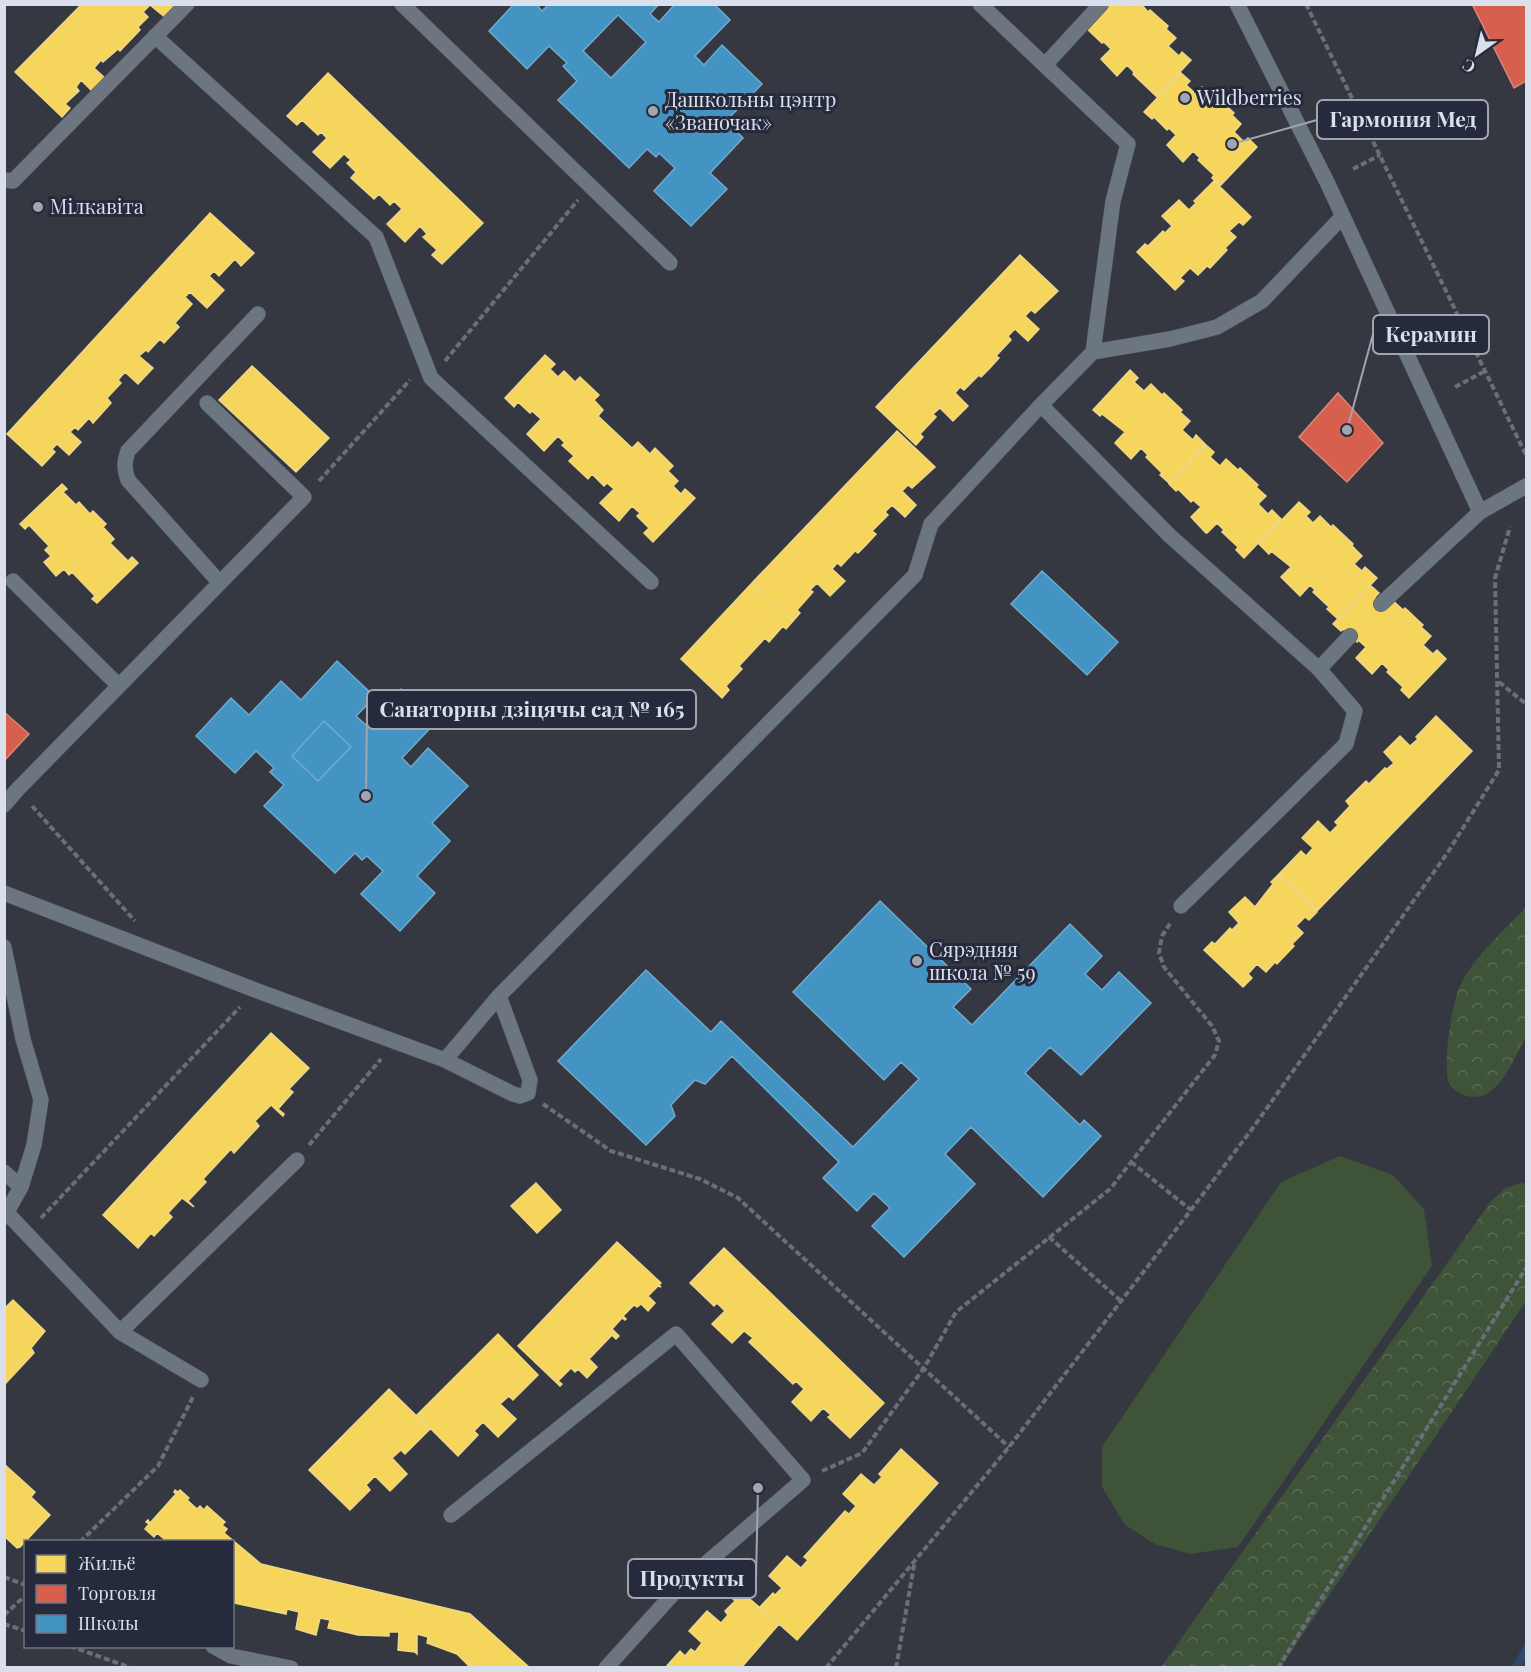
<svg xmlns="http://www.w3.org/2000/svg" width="1531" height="1672" viewBox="0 0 1531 1672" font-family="'Playfair Display',serif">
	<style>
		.forest { fill: url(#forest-crowns) }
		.green { fill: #3f5338 }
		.homes { fill: #f6d55c; stroke: #eed887; stroke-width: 1.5 }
		.shops { fill: #d6604d; stroke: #d8867c; stroke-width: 1.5 }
		.schools { fill: #4393c3; stroke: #71aacf; stroke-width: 1.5; fill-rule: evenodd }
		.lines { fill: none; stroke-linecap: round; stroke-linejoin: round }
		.stream { stroke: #30496b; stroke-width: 8 }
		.service-casing { stroke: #50545b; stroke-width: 16 }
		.path { stroke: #696f78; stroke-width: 4; stroke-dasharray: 6 3; stroke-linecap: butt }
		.service { stroke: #6c7681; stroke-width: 15 }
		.poi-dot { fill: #a1a5b0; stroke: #252b3d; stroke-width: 2 }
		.labels { text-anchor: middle; stroke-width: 6; stroke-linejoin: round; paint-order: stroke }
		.poi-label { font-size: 20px; fill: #dbdfeb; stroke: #252b3d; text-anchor: start }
		.leader { fill: none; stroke: #a1a5b0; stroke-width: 2 }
		.callout-dot { fill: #a1a5b0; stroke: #252b3d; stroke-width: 2 }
		.callout { fill: #252b3d; stroke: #a1a5b0; stroke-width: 2 }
		.callout-label { font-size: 21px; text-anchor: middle; font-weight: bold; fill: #dbdfeb }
	</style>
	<defs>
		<pattern id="forest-crowns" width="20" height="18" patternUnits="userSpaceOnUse" patternTransform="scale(1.5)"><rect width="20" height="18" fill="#3f5338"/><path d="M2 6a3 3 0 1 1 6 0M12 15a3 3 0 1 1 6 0" fill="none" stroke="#5a6b55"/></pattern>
	</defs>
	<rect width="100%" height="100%" fill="#353841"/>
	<path class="forest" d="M1526,907V1037C1515,1055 1509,1076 1492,1090C1485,1097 1475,1098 1467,1096C1460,1094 1452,1089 1449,1083C1442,1066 1452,1000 1461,984C1475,955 1504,931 1526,907Z
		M1521,1183L1526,1184V1301L1281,1667H1161L1491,1201L1506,1188Z"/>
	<path class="green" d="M1340,1156L1393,1175L1424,1209L1432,1266L1238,1547L1190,1554L1155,1544L1125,1525L1102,1487V1447L1281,1182Z"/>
	<path class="homes" d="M82,4H178L166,18L150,5L143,12L148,17L138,27L140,30L120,51L118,49L103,62L101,60L94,68L106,79L93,92L81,80L76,87L79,91L65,104L70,108L62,117L15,72Z
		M1103,4H1127L1131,8L1133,4H1141L1148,12L1150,10L1168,26L1166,29L1176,38L1168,46L1179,56L1182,52L1191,60L1157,97L1133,74L1134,72L1127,65L1117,76L1101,59L1111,49L1104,42L1102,43L1084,26Z
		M328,73L483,223L442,264L432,255L437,250L423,237L427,234L420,226L405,242L387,224L402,209L394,201L390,205L379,194L374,199L351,178L356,172L347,163L351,160L344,154L330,168L313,152L327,138L321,132L318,135L302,120L297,125L287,116Z
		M1181,73L1190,81L1186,85L1196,94L1202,87L1214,98L1216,96L1234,113L1232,115L1241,124L1234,132L1244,142L1248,138L1257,147L1220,186L1212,178L1214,175L1198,160L1200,158L1193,151L1183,162L1182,161L1167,145L1176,135L1169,128L1167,130L1154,117L1152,119L1144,112Z
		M1214,181L1251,217L1243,225L1239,222L1229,231L1236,237L1225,248L1227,250L1210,268L1207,266L1198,275L1190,268L1180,278L1184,281L1175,290L1137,252L1145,244L1148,246L1163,231L1165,233L1172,226L1162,216L1179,200L1189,210L1196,203L1194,201Z
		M210,213L254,253L241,266L235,259L219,276L214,271L209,276L224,290L207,308L190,292L185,297L192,304L175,323L179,327L164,343L160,339L148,352L146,350L139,356L153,368L138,384L125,372L118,380L121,383L107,398L111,403L93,423L89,418L78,430L75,427L70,432L81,442L69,455L57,444L52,449L55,452L42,466L7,434Z
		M1020,255L1058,291L1035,313L1031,310L1025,316L1039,329L1028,341L1015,329L1008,336L1011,340L996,356L999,358L989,369L981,377L979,375L964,390L960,387L955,393L968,406L953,421L940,408L933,414L936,417L920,434L923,437L916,445L876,407Z
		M545,355L555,364L550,369L558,377L564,371L575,382L580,377L599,395L594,400L603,410L598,416L632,448L638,442L650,454L655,448L673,466L668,471L678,481L673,486L681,494L685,489L695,498L653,542L644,533L649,528L637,516L640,513L632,506L619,521L600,503L614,489L607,483L604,486L592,474L588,479L569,461L574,456L562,445L565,443L558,436L544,451L527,434L541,419L532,411L530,413L518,402L514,407L505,398Z
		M252,366L329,438L296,472L219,400Z
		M1130,370L1138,378L1134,382L1144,391L1151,384L1162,395L1164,393L1182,410L1180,412L1190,421L1182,430L1193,440L1196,435L1205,444L1169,483L1160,475L1162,473L1146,457L1148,455L1141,448L1131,459L1115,443L1125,432L1102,414L1100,416L1093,410Z
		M897,431L935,467L912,488L908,485L902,491L916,505L905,517L892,505L885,512L888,515L872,531L876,534L866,545L858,553L855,551L841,566L837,563L832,569L845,581L830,596L817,583L810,590L813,592L797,610L800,613L793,621L752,583Z
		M1206,445L1214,452L1210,457L1220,466L1226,459L1238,470L1240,468L1258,485L1256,487L1266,496L1258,504L1268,514L1272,510L1281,519L1244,558L1236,550L1238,547L1222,532L1224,530L1217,523L1207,533H1206L1191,517L1201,507L1193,500L1191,502L1178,489L1176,491L1169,484Z
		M62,484L67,489L63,492L76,505L79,502L90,514L93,511L106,524L103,527L114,539L110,543L128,561L132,557L138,563L97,603L92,599L95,596L72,572L69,575L64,569L56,576L44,562L51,556L45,550L49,546L29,525L25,529L20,524Z
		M1299,502L1310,512L1306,516L1313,523L1320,516L1331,527L1333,525L1353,544L1352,546L1362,556L1354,564L1362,571L1365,567L1377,578L1338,619L1327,609L1329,607L1313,592L1315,590L1310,585L1300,596L1281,577L1291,567L1271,551L1269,554L1259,544Z
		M752,583L793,621L786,629L783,626L769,642L765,638L739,666L742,669L726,686L729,690L722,698L681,659Z
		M1370,585L1379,593L1375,597L1381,604L1391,599L1403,610L1405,608L1423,625L1421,627L1431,636L1423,645L1433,654L1437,650L1446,659L1409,698L1401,690L1403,687L1387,672L1389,670L1382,663L1372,674L1356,658L1366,647L1358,640L1357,642L1350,636L1343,629L1341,631L1333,624Z
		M1436,716L1472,751L1317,911L1279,874L1301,851L1306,856L1313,848L1302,838L1318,821L1330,833L1338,825L1335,822L1350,806L1346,801L1366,781L1369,784L1385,768L1387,769L1394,763L1384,752L1400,736L1410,746L1418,739L1416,737Z
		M1278,875L1317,912L1309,920L1305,917L1296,926L1303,933L1292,944L1294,946L1277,964L1275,962L1266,972L1257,964L1248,974L1252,978L1243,987L1204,950L1212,942L1215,944L1230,928L1232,930L1239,923L1229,912L1245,897L1255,907L1273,884L1271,882Z
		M271,1033L309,1068L289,1089L293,1092L278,1109L284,1114L283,1116L271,1105L255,1121L259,1126L234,1153L231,1149L203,1179L206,1182L188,1201L194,1207L182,1198L168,1213L172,1217L154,1236L151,1233L138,1248L103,1215Z
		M536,1183L561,1210L537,1233L511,1206Z
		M617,1242L661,1283L659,1285L661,1287L658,1286L648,1296L655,1303L648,1311L641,1304L637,1307L634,1305L623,1316L626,1319L625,1320L622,1318L612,1329L619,1336L616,1339L612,1335L589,1359L597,1367L587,1378L578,1369L575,1372L571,1368L558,1381L562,1384L560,1386L518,1346Z
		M724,1248L884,1403L850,1438L828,1417L831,1415L823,1408L811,1421L792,1402L804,1389L796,1381L793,1384L749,1342L753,1338L744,1331L732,1343L712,1324L725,1311L717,1303L714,1306L690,1283Z
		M13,1300L45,1331L31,1348L34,1353L4,1385V1309Z
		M498,1334L538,1375L513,1400L509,1396L500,1404L516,1419L498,1437L483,1422L474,1431L478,1435L458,1456L417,1415Z
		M389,1389L430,1429L405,1454L401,1450L392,1458L407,1474L390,1491L375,1476L366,1485L370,1490L350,1510L309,1470Z
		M901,1449L938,1483L797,1640L760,1607L773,1593L775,1595L782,1588L769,1576L787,1556L801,1568L808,1560L804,1557L845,1511L849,1514L856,1506L843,1494L861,1474L874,1485L882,1477L879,1474Z
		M4,1464L35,1492L31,1497L50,1515L20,1547L17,1548L4,1536Z
		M175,1490L178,1492L180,1490L189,1498L187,1500L197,1509L200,1506L204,1510L207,1506L225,1522L222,1525L227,1529L224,1533L261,1564L470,1614L530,1668H471L457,1654L427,1643L428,1637L417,1634V1654L415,1652L398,1650L399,1632H389V1636L358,1635L328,1628L330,1620L320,1618L316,1635L296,1629L299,1612L287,1609L286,1614L234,1603L232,1542H176L173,1539L168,1542L157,1533L154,1537L145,1529L149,1524L146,1522L148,1520L150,1523L176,1494L174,1492Z
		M737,1588L779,1624L741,1668H665L680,1651L685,1656L691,1649L695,1652L702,1643L689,1631L707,1611L721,1623L728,1615L725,1611L735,1601L730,1596Z"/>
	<path class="shops" d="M1472,4H1526V81L1514,88Z
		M1338,393L1383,443L1347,482L1299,437Z
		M4,712L29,734L4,761Z"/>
	<path class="schools" d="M514,4H536L542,11L549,4H659L650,14L659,22L675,4H714L730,20L695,56L704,65L722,45L762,84L726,121L743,138L710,173L727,189L691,226L654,191L675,168L659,153L656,157L647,149L629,168L558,100L577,81L563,66L567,63L549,46L527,69L489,31ZM618,15L646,42L611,78L583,51Z
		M1042,571L1118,642L1087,675L1011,604Z
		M337,661L375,697L356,716L367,726L401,689L436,722L402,758L411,767L428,748L468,786L432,823L450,841L417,876L435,893L400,931L361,894L383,871L367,856L362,860L355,853L335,873L264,806L284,785L270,772L274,768L256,751L235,773L196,736L231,698L249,715L281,681L301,700ZM324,721L351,747L318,781L292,756Z
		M324,721L351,747L318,781L292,756Z
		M880,901L971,989L953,1007L972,1025L1070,924L1102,956L1085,974L1102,990L1119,972L1151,1003L1081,1075L1050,1047L1025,1073L1080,1125L1084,1120L1101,1136L1043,1197L971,1127L945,1154L975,1184L904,1257L872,1226L890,1208L874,1193L857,1211L823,1178L839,1162L732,1056L705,1084L695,1080L671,1105L675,1116L646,1145L558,1061L646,970L711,1032L721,1021L853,1147L919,1079L901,1062L884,1080L793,992Z"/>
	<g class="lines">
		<path class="stream" d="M1516,1668L1526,1650"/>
		<g class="service-casing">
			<path id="service" d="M402,4L670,263
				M980,4L1128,144L1113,201L1093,352L1041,405L1169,535L1319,669
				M1237,4L1327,182L1480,512
				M155,36L376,237L431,378L651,582
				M1045,65L1101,4
				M4,180L13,181L187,4
				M1093,352L1170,339L1217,327L1262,301L1343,216
				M13,581L119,686
				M220,583L128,480C124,469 124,462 128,451L258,314
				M1381,604L1480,512L1526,486
				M4,805L17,790L304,497L207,403
				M4,893L255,990L445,1060L513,1094L520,1096L528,1093L530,1080L499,996
				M1181,906L1346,744L1355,711L1319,669L1350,636
				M4,947L23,1039L41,1100L34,1145L21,1187L4,1217
				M445,1060L499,996L915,575L931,524L1041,405
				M4,1172L21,1187
				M8,1214L120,1332L201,1380
				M120,1332L297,1160
				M451,1515L676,1334L803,1480L681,1585L606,1668
				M213,1646L231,1656L291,1668"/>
		</g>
		<path class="path" d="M1306,4L1526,455
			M1353,169L1380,155
			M445,361L578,200
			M1455,387L1485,371
			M319,481L410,380
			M1499,682L1526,704
			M32,806L135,921
			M543,1104L611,1151L700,1179L738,1198L1009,1447
			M309,1145L381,1059
			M1131,1162L1191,1210
			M41,1218L240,1007
			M1049,1237L1122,1302
			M822,1471L862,1453L924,1368L956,1312L1110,1189L1215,1055L1219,1041L1212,1026L1164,967L1159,953L1162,936L1171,922
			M80,1542L158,1466L193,1397
			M4,1577L26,1585
			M4,1615L26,1595
			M4,1624L26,1631
			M70,1646L132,1668
			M826,1668L1009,1447L1191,1210L1255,1125L1448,852L1499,770L1495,578L1510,527
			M896,1668L915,1560
			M1278,1668L1526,1268"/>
		<use href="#service" class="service"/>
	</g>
	<g class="poi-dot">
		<circle cx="1185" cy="98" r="6"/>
		<circle cx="653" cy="111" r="6"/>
		<circle cx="38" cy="207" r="6"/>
		<circle cx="917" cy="961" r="6"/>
	</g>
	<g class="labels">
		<g class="poi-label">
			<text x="1197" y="105">Wildberries</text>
			<text x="665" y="107">Дашкольны цэнтр<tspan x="665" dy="23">«Званочак»</tspan></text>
			<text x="50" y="214">Мілкавіта</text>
			<text x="929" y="957">Сярэдняя<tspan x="929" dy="23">школа № 59</tspan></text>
		</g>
	</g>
	<path class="leader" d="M1232 144L1317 120M1347 430L1373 334M366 796L367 710M758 1488L756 1579"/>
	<g class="callout-dot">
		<circle cx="1232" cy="144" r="6"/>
		<circle cx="1347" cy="430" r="6"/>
		<circle cx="366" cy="796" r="6"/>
		<circle cx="758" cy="1488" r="6"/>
	</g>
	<g class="callout">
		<rect x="1317" y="100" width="171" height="39" rx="6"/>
		<rect x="1373" y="315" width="116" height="39" rx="6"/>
		<rect x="367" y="690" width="329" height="39" rx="6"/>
		<rect x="628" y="1559" width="128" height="39" rx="6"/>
	</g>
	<g class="callout-label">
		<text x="1403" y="127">Гармония Мед</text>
		<text x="1431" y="342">Керамин</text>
		<text x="532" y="717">Санаторны дзіцячы сад № 165</text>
		<text x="692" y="1586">Продукты</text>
	</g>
	<rect width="1531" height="1672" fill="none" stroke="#dbdfeb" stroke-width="12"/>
	<rect x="24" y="1540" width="210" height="108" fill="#252b3d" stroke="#6e7383" stroke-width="1.5"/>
	<rect x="36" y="1555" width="30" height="18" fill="#f6d55c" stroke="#6e7383" stroke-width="1.5"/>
	<text x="78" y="1570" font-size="18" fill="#dbdfeb">Жильё</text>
	<rect x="36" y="1585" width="30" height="18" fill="#d6604d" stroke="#6e7383" stroke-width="1.5"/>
	<text x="78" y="1600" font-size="18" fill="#dbdfeb">Торговля</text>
	<rect x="36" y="1615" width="30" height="18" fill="#4393c3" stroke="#6e7383" stroke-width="1.5"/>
	<text x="78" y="1630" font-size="18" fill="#dbdfeb">Школы</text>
	<g transform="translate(1477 54) rotate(214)" stroke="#252b3d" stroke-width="4.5" paint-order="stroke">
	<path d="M0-4.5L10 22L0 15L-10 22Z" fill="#dbdfeb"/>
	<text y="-9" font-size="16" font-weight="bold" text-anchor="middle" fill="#dbdfeb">С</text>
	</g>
</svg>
